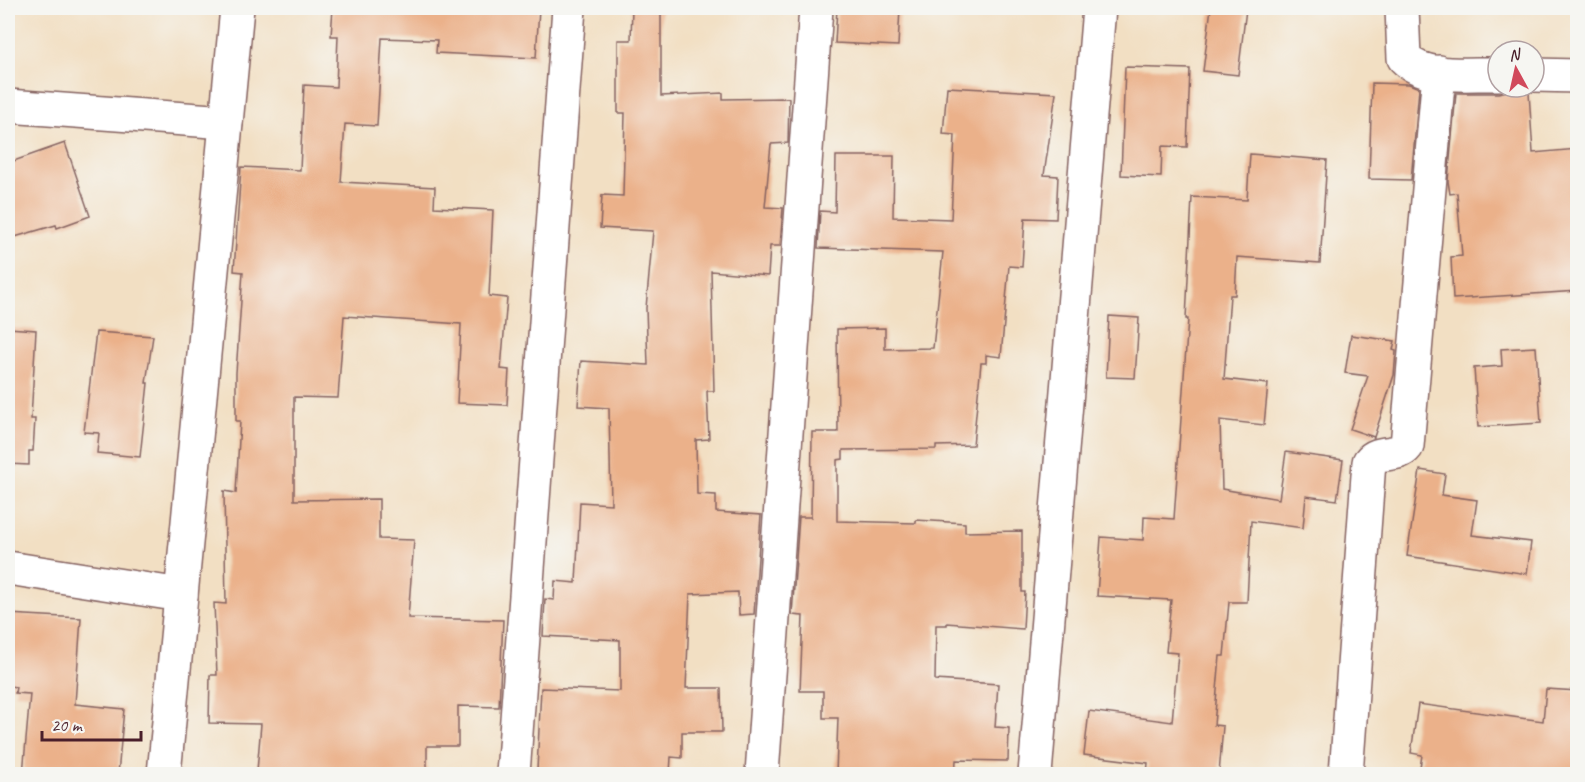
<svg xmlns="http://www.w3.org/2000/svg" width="1585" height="782" viewBox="0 0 1585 782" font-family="Caveat,sans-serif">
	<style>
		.building { fill: #ebb18a }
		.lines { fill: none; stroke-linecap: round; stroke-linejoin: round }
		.minor-casing { stroke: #856260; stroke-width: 36 }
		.tertiary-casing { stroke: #856260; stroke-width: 36 }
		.minor { stroke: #fff; stroke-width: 33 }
		.tertiary { stroke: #fff; stroke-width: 33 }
	</style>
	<rect width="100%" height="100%" fill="#f6f6f2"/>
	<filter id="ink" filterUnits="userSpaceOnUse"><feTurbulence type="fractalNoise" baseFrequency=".0167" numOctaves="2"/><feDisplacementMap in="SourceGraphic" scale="12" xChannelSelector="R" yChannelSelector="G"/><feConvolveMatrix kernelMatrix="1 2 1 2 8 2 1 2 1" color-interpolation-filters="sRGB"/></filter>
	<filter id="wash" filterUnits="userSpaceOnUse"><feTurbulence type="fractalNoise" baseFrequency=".008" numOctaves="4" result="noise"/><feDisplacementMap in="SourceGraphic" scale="24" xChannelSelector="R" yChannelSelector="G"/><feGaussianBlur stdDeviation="1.35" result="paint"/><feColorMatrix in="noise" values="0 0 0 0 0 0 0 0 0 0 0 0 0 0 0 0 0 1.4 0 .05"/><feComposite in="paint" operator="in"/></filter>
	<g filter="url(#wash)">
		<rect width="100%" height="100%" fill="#f2dfc3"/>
		<g id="blocks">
			<path class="building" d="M333,8H539L536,58L436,53L437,40L382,38L377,126L345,124L341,182L435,187L434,207L493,210L489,296L507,298L501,369L509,370L507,405L457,403L461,324L344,316L338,398L294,397V500L379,499V539L414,540L408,618L503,620L499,707L458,706V746H427V774H292L257,771L261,724L209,723L210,675H217L214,603L226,604L224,491L236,493L240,421H236V373L243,272L234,271L241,167L300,170L304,85L336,87L338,36H331Z
				M632,8H661V96L723,93V99L789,98L788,143L771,144L765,207L783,208L780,246H770L768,276L711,271L714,391H707L709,439L696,440L697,494L716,495V512L761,515L754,614L739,615L738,592L690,594L686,688H721L722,732H682V758L671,757L670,774H538L539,770H537L541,688L620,691V640L543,636L545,599L554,600L555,581L576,583L580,502L611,504L609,408L578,406L581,361L648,365L646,308L653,231L600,228L602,195L623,196L625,113H618V40H631Z
				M837,8H900L898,46L835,43Z
				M1211,8L1246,9L1238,75L1203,71Z
				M1125,67L1190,69L1187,147L1162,146L1161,177L1121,175Z
				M1372,83L1409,84L1419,88L1411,180L1369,179Z
				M947,87L1056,93L1044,175L1058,176L1056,219L1025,218L1022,267L1009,266L1001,357L986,355V363H981L973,445L936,446V449L843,450V459L837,460V521L916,523V520L965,523V532L1022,531V592H1025L1023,629L947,623V625H936L935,680L998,684L995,727L1009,728L1008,761L956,760L955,774H836L838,718H823V691H800L803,616L792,615L799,517H811L812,432H838L837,329L885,328V349L933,348L943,252L818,248L820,211L835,212L836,156H894L893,217L951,219L955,135L943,134Z
				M1510,87H1520L1529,93L1533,153L1578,149V291L1453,299L1451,257L1462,256L1457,193L1450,194L1448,181L1456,93H1498L1507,91Z
				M65,143L90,216L57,228L56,225L8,239V163Z
				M1250,154L1327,160L1320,263L1237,257L1235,295H1230L1224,379L1268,384L1264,425L1220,420L1222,489L1279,499L1286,452L1343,460L1337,500L1306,496L1303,528L1251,521L1247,602H1229L1224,656H1220L1214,725L1223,726L1219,774H1147L1148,763L1084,755L1089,711L1172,722L1178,653L1166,652L1171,600L1097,596L1101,537L1143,540L1144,517L1174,519L1188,319H1186L1192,197L1247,200Z
				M1109,316L1139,318L1135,378L1106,377Z
				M8,328L36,330L31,419H35L33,451H29V465L8,464Z
				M96,332L153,336L146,383H148L140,457L97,453L99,433L84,432Z
				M1351,335L1395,341L1393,350L1396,351L1394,375L1374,437L1350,429L1368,376L1345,373Z
				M1536,347L1541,423L1478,427L1474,368L1502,366L1501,349Z
				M1420,470L1445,474L1442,495L1477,500L1472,535L1531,542L1527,574L1407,556Z
				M8,614L81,618L75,704L124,709L118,774H23L30,694L15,693L16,687L8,686Z
				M1546,689L1578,691V774H1419L1422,755L1411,753L1418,704L1543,721Z"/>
		</g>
	</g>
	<g filter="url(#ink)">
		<use href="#blocks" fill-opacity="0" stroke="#856260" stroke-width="1.5"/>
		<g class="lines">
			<g class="minor-casing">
				<path id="minor" d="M1402,8L1404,58C1425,80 1469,73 1498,74
					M1534,75L1578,76
					M8,106L226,122
					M8,568L181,595
					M513,774L569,8
					M762,774L816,8
					M1035,774L1099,8
					M1346,774L1369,462C1378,449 1398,458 1407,446L1439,72"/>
			</g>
			<g class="tertiary-casing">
				<path id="tertiary" d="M164,774L237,8"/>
			</g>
			<use href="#minor" class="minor"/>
			<use href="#tertiary" class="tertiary"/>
		</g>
	</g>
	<rect width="1585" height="782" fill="none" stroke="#f6f6f2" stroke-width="30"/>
	<g transform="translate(1516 69) rotate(352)"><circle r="28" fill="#f6f6f2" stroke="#b1a0a2" stroke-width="1.5"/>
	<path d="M0-4.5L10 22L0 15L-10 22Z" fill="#d1495b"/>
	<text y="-9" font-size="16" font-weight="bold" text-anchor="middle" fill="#4a1f2b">N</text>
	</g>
	<path d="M42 731v9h99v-9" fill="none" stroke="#4a1f2b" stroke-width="3"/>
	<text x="51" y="731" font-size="18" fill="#4a1f2b" stroke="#f6f6f2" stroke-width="4.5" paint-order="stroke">20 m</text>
</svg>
